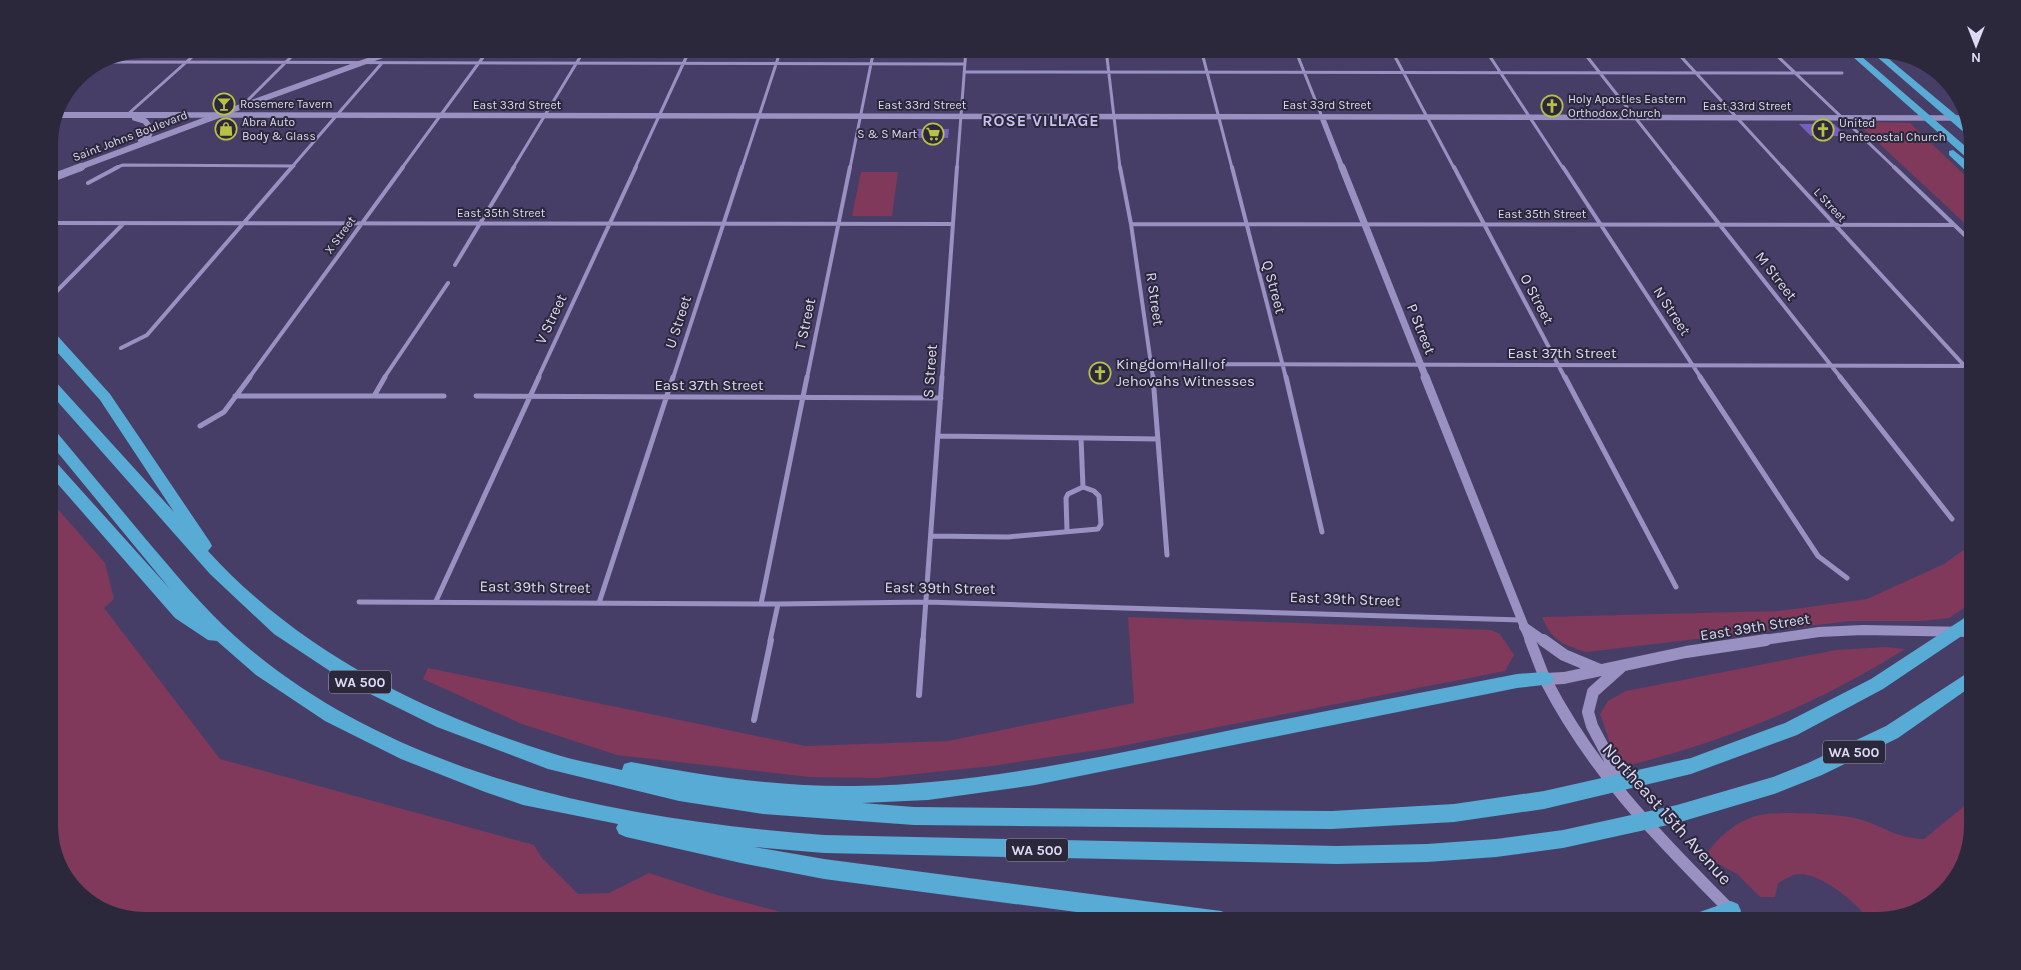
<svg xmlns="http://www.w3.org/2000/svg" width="2021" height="970" viewBox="0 0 2021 970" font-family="Karla,sans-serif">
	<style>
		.green { fill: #80385b }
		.building { fill: #775ec1 }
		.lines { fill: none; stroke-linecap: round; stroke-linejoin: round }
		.minor-far3 { stroke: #9991c1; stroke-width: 3 }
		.minor-far2 { stroke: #9991c1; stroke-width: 4 }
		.minor-far1 { stroke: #9991c1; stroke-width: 5 }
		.minor { stroke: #9991c1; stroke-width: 6 }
		.tertiary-far3 { stroke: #9991c1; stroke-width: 5.5 }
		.tertiary-far2 { stroke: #9991c1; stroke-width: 7 }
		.tertiary-far1 { stroke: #9991c1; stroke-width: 9 }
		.tertiary { stroke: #9991c1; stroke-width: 11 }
		.secondary-far3 { stroke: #9991c1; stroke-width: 6 }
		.secondary-far2 { stroke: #9991c1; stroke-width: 8 }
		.secondary-far1 { stroke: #9991c1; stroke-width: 10 }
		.secondary { stroke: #9991c1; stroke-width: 12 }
		.motorway { fill: #57abd4; fill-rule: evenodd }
		.labels { text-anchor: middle; stroke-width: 4; stroke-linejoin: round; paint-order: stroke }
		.far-poi-label { font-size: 12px; fill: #ddd9f3; stroke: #2c283c; text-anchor: start }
		.far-street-label { font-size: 12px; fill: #ddd9f3; stroke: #2c283c }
		.shield { fill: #2c283c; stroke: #a8a4bc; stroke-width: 1 }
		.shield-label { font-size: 14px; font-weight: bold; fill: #ddd9f3 }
		.street-label { font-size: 15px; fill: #ddd9f3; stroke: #2c283c }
		.poi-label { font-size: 15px; fill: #ddd9f3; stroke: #2c283c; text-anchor: start }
		.far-district-label { font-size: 16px; font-weight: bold; letter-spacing: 1px; fill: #c8bff2; stroke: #2c283c }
		.near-street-label { font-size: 18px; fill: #ddd9f3; stroke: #2c283c }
	</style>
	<rect width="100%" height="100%" fill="#473e68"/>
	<path class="green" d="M1856,122L1910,123L1972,182V230Z
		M861,172H898L892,216H852Z
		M49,499L105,563L114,599L104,608L220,759L534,845L542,858L578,894L609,893L649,873L717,895L814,921H143L107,914L68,884L49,833Z
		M1972,544V603L1949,618L1922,621H1851L1586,652C1562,644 1552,641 1542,617L1779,611L1867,599L1944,564Z
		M1128,617L1491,630L1500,634L1514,655L1505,671L1111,748L992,766L877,778L809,777L617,755L522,724L423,679L428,668L805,746L948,741L1134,703Z
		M1885,647L1905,649C1818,704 1726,741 1626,766L1610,743L1600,714L1608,701L1626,691L1836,650Z
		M1972,800V827L1965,863L1931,905L1878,921H1869C1859,904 1821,873 1799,874C1793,874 1784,880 1778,883L1775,897H1760L1737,874L1715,862L1708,852C1720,835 1736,822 1756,816C1773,810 1845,814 1862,820C1887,828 1897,838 1924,839Z"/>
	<path class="building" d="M1799,124H1834L1846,136H1811Z
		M917,129H949L948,138H916Z"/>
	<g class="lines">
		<path class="minor-far3" d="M1106,49L1120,168
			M1201,49L1232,168
			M1295,49L1322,117
			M1391,49L1454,168
			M1485,49L1563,168
			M1581,49L1675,168
			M1674,49L1783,168
			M1770,49L1895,168
			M97,62L965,64
			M964,72L1842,73
			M243,105L299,49
			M127,115L201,49
			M115,168L123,165L294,166
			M291,168L382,63
			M402,168L489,49
			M513,168L585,49
			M635,168L690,49
			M742,168L781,49
			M850,168L874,49
			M957,168L966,49"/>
		<path class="minor-far2" d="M1120,167L1131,224L1153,378
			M1232,167L1286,378
			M1454,167L1565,378
			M1563,167L1701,378
			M1674,167L1841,378
			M1782,167L1972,374
			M1894,167L1972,242
			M88,183L118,167
			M49,223L953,224
			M1131,224L1954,225
			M455,265L514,167
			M51,297L124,223
			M121,348L147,335L292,167
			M1152,364L1972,366
			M249,378L403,167
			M384,378L448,283
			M538,378L636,167
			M673,378L742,167
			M807,378L850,167
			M942,378L957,167"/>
		<path class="minor-far1" d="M1153,377L1167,555
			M1286,377L1322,532
			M1565,377L1676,587
			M1700,377L1818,556L1847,578
			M1840,377L1952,519
			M235,396H444
			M374,396L385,377
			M476,396L941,398
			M200,426L224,412L250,377
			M938,436L1158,439
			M1081,438L1083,487
			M931,536L1008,537L1098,529L1101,524L1099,496L1094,491L1083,487L1068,494L1066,498L1067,531
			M436,601L539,377
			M359,602L778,604L926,602L1521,620
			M599,603L673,377
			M761,604L807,377
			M770,641L778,604
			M923,641L942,377"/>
		<path class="minor" d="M919,695L923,640
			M754,720L771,640"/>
		<path class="tertiary-far3" d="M221,114L400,49
			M185,115L1965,118
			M1322,117L1342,168"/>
		<path class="tertiary-far2" d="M1342,167L1426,378"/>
		<path class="tertiary-far1" d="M1425,377L1530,641"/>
		<path class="tertiary" d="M1530,640L1545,679"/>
		<path class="secondary-far3" d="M59,115H185
			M135,118L145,121L151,129L149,135L141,141
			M77,168L219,115"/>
		<path class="secondary-far2" d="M49,179L81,167"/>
		<path class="secondary-far1" d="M1524,627L1544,641
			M1757,641L1819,632L1863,630L1972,632"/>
		<path class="secondary" d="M1543,640L1564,655L1600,670
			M1619,787L1609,758L1592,726L1588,712L1593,692L1621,667
			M1731,911C1657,836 1594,774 1545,679L1564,678L1686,652L1766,640"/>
		<path class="motorway" d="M1844,49H1853L1972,152V160L1968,159Z
			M1868,49H1877L1968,125L1972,136L1967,135Z
			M1953,150L1972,165V174L1968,173L1949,155V151Z
			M49,331L54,332L110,394L210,542L212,546L208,551C298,650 421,712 548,752C571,760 597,764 622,770L624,764L631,762C705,776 779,787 855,786C976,785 1094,758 1212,734C1313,713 1415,694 1517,674L1545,672L1551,674L1554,679L1551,684L1517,688L1035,785L928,800L862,803L914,807L1332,811L1454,804L1544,791L1691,758L1785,723L1871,679L1972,613V629L1883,689L1797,735L1691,774L1544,809L1454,822L1332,829L914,825L763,814L679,801L548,769L437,727L348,683L274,634L210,574L49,392V379L54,380L174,512L100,400L49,343Z
			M49,427L54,429C84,465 114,501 144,537C174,572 203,608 237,638C393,777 622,820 824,835L1337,846L1427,844L1496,839L1563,830L1677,805L1773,777L1808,763L1886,726L1972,670V686L1898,738L1822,775L1774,794L1677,823L1563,848L1496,857L1427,862L1337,864L824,853L754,847L824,859L1221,911L1228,914L1231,921H1145L824,879L741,863L626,837L619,834L616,828L618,824L523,805L485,792L401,759L325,721L256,675L217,641L208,640L175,618L49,474V459L54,460L170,589L49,442Z
			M1731,901L1738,904L1741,911L1738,918L1731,921H1691L1694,914Z"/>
	</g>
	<defs>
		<g id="bar-ring" transform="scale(1.125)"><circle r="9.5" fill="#2c283c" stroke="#b9c046" stroke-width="1.5"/><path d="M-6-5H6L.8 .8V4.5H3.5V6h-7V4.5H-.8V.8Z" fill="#b9c046"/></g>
		<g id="church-ring" transform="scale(1.125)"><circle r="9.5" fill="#2c283c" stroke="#b9c046" stroke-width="1.5"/><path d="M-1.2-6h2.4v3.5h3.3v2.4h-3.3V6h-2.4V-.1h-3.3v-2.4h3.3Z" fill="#b9c046"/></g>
		<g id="shop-ring" transform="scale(1.125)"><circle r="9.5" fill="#2c283c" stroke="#b9c046" stroke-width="1.5"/><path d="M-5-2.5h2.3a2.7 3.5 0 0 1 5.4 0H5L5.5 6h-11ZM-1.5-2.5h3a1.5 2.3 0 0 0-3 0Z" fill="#b9c046"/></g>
		<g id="supermarket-ring" transform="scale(1.125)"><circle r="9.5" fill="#2c283c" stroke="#b9c046" stroke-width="1.5"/><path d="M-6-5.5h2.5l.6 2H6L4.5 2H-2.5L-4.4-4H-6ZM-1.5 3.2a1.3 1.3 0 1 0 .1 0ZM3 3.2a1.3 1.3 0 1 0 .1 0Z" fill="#b9c046"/></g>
	</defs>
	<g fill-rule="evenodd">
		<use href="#bar-ring" x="224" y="104"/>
		<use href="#church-ring" x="1552" y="106"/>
		<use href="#shop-ring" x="226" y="129"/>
		<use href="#church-ring" x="1823" y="130"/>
		<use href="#supermarket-ring" x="933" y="134"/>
		<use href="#church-ring" x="1100" y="373"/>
	</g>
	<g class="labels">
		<g class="far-poi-label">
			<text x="1568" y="103">Holy Apostles Eastern<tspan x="1568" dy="14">Orthodox Church</tspan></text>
			<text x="240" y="108">Rosemere Tavern</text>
			<text x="242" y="126">Abra Auto<tspan x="242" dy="14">Body &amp; Glass</tspan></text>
			<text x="1839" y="127">United<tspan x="1839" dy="14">Pentecostal Church</tspan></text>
			<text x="917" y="138" text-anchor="end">S &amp; S Mart</text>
		</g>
		<g class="far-street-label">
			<text x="517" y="109">East 33rd Street</text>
			<text x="922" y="109">East 33rd Street</text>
			<text x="1327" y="109">East 33rd Street</text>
			<text x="1747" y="110">East 33rd Street</text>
			<text transform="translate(130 136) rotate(-21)" y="4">Saint Johns Boulevard</text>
			<text transform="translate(1830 205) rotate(47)" y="4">L Street</text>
			<text x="501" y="217">East 35th Street</text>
			<text x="1542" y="218">East 35th Street</text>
			<text transform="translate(340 235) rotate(-54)" y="4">X Street</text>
		</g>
		<g class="shield">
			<rect x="329" y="670.5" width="62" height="23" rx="4"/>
			<rect x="1823" y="740.5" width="62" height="23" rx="4"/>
			<rect x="1006" y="838.5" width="62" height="23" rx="4"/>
		</g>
		<g class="shield-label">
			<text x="360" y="687">WA 500</text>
			<text x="1854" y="757">WA 500</text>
			<text x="1037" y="855">WA 500</text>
		</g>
		<g class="street-label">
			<text transform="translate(1776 276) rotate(52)" y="5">M Street</text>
			<text transform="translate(1274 287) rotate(75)" y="5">Q Street</text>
			<text transform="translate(1155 299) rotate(82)" y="5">R Street</text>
			<text transform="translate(1537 299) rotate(62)" y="5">O Street</text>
			<text transform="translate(1672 311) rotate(57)" y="5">N Street</text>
			<text transform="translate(551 319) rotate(-65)" y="5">V Street</text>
			<text transform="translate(678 322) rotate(-72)" y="5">U Street</text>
			<text transform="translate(805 324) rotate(-78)" y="5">T Street</text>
			<text transform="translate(1421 329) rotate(68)" y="5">P Street</text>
			<text x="1562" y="358">East 37th Street</text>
			<text transform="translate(930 371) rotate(-86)" y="5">S Street</text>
			<text x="709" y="390">East 37th Street</text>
			<text transform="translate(535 587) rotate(1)" y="5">East 39th Street</text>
			<text transform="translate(940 588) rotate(1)" y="5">East 39th Street</text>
			<text transform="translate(1345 599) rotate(2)" y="5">East 39th Street</text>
			<text transform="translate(1755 627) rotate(-9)" y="5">East 39th Street</text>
		</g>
		<g class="poi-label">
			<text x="1116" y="369">Kingdom Hall of<tspan x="1116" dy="17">Jehovahs Witnesses</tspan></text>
		</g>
		<g class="far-district-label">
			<text x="1041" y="126">ROSE VILLAGE</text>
		</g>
		<g class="near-street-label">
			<text transform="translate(1667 814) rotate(48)" y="6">Northeast 15th Avenue</text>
		</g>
	</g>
	<path d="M0 0H2021V970H0ZM144 58H1878A86 86 0 0 1 1964 144V826A86 86 0 0 1 1878 912H144A86 86 0 0 1 58 826V144A86 86 0 0 1 144 58Z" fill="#2c283c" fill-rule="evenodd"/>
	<g transform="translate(1976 45) rotate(180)" stroke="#2c283c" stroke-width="4" paint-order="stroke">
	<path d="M0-4L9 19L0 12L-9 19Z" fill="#ddd9f3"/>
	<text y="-8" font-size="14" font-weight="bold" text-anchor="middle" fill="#ddd9f3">N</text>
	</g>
</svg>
